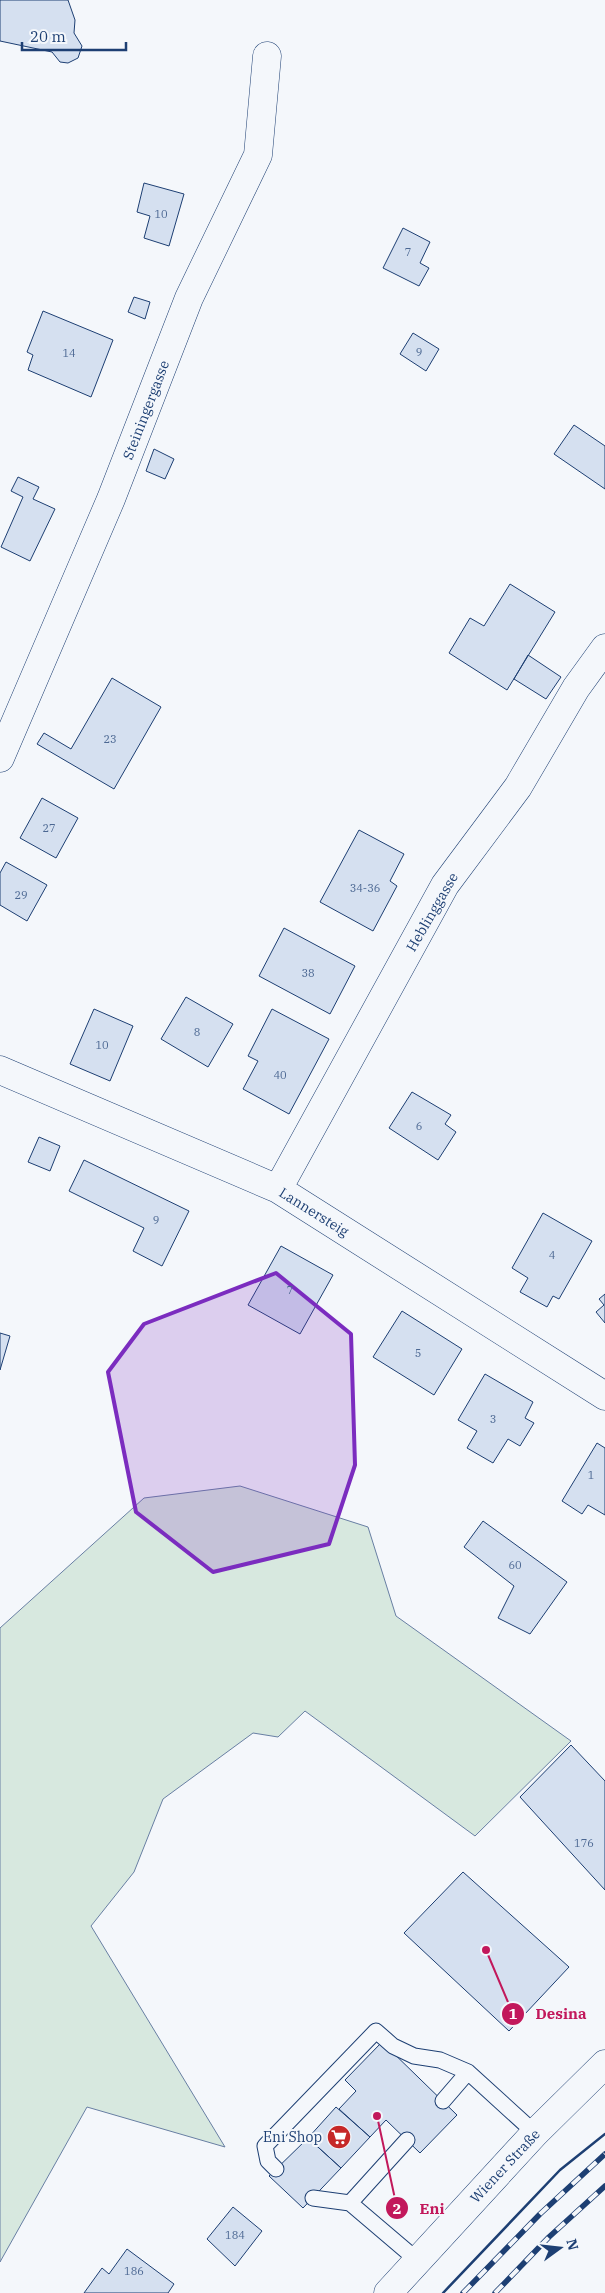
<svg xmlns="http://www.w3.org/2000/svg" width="605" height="2293" viewBox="0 0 605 2293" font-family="'IBM Plex Serif',serif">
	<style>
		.green { fill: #d7e8df; stroke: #687fa3 }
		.building { fill: #d5e0f0; stroke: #1d3f73 }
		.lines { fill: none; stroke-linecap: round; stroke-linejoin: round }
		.lane-casing { stroke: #1d3f73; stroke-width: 17 }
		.street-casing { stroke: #1d3f73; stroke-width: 29 }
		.primary-casing { stroke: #1d3f73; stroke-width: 29 }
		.lane { stroke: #f4f7fb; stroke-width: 15 }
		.street { stroke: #f4f7fb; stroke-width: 28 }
		.primary { stroke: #f4f7fb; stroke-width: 28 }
		.rail-casing { stroke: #1d3f73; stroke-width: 5.5 }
		.rail { stroke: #f4f7fb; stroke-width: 4; stroke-dasharray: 11; stroke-linecap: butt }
		.wall { stroke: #1d3f73; stroke-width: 2.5 }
		.marked { fill: #7b2cbf; fill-opacity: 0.2; stroke: #7b2cbf; stroke-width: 4; stroke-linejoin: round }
		.labels { text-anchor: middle; stroke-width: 4; stroke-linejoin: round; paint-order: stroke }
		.number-label { font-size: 11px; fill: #4b6792 }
		.street-label { font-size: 14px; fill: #1d3f73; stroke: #f4f7fb }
		.poi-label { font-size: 14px; fill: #1d3f73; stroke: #f4f7fb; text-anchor: end }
		.leader { fill: none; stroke: #c2185b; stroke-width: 2 }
		.callout-dot { fill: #c2185b; stroke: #f4f7fb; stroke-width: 2 }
		.mark-label { font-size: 15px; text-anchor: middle; font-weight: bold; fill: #fff }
		.callout-label { font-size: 15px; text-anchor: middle; font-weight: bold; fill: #c2185b; stroke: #f4f7fb; stroke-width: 4; stroke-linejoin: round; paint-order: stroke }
	</style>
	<rect width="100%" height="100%" fill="#f4f7fb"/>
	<path class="green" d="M240,1486L368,1527L396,1616L571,1741L475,1836L305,1711L278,1737L253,1733L163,1799L134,1872L91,1926L225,2147L87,2107L0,2262V1628L144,1498Z"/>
	<path class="building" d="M0,0H68L75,20L74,33L82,46L78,58L68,63L60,62L52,52L0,41Z
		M144,183L184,194L169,246L144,238L150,216L137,212Z
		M403,228L430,242L420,263L429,268L419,286L383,268Z
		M134,297L150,302L145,319L128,312Z
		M43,311L113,340L91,397L28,370L33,355L27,352Z
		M413,333L439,349L426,371L400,354Z
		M574,425L605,446V489L554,454Z
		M154,449L174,459L165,479L146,471Z
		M18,477L39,487L33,499L55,509L30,561L1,547L23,497L11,491Z
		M510,584L555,612L507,690L449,653L470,618L484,626Z
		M528,655L561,677L546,699L514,679Z
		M112,678L161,707L114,789L37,744L44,733L71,749Z
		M42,798L78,818L56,858L20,838Z
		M359,830L404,854L390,881L397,886L373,931L320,902Z
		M6,862L47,885L27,921L0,905V873Z
		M284,928L355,966L330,1014L259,976Z
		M186,997L233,1024L208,1067L161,1039Z
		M94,1009L133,1026L110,1081L70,1064Z
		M272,1009L329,1039L289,1114L243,1089L258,1061L248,1056Z
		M412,1092L451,1115L445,1124L456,1132L438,1160L389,1128Z
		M39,1137L60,1146L50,1171L28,1162Z
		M84,1160L189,1211L162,1266L133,1251L144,1228L69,1191Z
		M543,1213L592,1241L559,1299L553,1296L547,1307L520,1292L528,1278L512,1268Z
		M281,1246L333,1275L300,1334L248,1305Z
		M605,1294V1323L596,1312L604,1305L599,1299Z
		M402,1311L462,1349L434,1395L373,1357Z
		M0,1333L10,1336L0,1370Z
		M485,1374L533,1402L525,1418L534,1423L520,1446L508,1439L493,1463L467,1448L477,1431L458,1420Z
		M597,1443L605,1448V1515L588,1505L582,1514L562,1501Z
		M483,1521L567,1582L530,1634L498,1618L514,1586L464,1547Z
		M571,1745L605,1781V1890L520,1797Z
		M463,1872L569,1967L509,2031L404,1933Z
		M382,2042L457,2115L420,2153L386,2120L370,2137L339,2109L356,2091L345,2080Z
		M336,2107L370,2137L341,2168L308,2138Z
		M308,2138L341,2168L303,2208L269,2176Z
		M233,2207L262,2231L235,2266L207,2239Z
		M127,2249L174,2284L168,2293H84L102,2268L109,2274Z"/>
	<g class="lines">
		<g class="lane-casing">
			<path id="lane" d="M443,2101L468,2072
				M276,2169L268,2161L265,2146L376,2031L393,2046L414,2056L440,2060L468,2072L535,2133
				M313,2198L350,2203L417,2260
				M350,2203L407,2140"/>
		</g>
		<g class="street-casing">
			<path id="street" d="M0,758L111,499L189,298L258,155L267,56
				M0,1070L278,1189L605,1396
				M278,1189L445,885L518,787L576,688L605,648"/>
		</g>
		<g class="primary-casing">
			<path id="primary" d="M388,2293L535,2133L605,2064"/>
		</g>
		<use href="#lane" class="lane"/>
		<use href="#street" class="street"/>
		<use href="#primary" class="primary"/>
		<g class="rail-casing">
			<path id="rail" d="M463,2293L540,2214L605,2154
				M495,2293L549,2237L605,2186"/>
		</g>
		<use href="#rail" class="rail"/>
		<path class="wall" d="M443,2293L560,2170L605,2134"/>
	</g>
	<path class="marked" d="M276,1273L351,1334L355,1465L329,1544L213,1572L136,1512L108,1372L144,1324Z"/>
	<defs>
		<g id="supermarket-disc" transform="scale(1.25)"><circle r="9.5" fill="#c62828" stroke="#f4f7fb"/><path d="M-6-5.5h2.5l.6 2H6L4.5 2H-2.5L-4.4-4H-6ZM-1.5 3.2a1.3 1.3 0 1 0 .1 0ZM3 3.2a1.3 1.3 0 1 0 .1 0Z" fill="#fff"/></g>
	</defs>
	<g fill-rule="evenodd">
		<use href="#supermarket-disc" x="339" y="2137"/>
	</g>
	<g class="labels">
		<g class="number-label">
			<text x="161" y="218">10</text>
			<text x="408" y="256">7</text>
			<text x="419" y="356">9</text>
			<text x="69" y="357">14</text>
			<text x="110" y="743">23</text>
			<text x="49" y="832">27</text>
			<text x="365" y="892">34-36</text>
			<text x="21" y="899">29</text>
			<text x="308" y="977">38</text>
			<text x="197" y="1036">8</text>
			<text x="102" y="1049">10</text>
			<text x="280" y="1079">40</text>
			<text x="419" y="1130">6</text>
			<text x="156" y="1224">9</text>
			<text x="552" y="1259">4</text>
			<text x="290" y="1294">7</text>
			<text x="418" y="1357">5</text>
			<text x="493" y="1423">3</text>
			<text x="591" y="1479">1</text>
			<text x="515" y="1569">60</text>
			<text x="584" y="1847">176</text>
			<text x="235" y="2239">184</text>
			<text x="134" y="2275">186</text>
		</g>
		<g class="street-label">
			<text transform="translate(146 410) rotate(-69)" y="5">Steiningergasse</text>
			<text transform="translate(432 912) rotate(-60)" y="5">Heblinggasse</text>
			<text transform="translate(314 1212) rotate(32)" y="5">Lannersteig</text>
			<text transform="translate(505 2166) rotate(-47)" y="5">Wiener Straße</text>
		</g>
		<g class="poi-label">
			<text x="322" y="2142">Eni Shop</text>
		</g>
	</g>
	<path class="leader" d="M486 1950L513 2014M377 2116L397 2208"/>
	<g class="callout-dot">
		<circle cx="486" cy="1950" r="5"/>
		<circle cx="377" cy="2116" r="5"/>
		<circle cx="513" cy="2014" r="12"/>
		<circle cx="397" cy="2208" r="12"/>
	</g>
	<g class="mark-label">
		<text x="513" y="2019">1</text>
		<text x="397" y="2214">2</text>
	</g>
	<g class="callout-label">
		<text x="561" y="2019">Desina</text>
		<text x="432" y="2214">Eni</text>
	</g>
	<g transform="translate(560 2248) rotate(75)" stroke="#f4f7fb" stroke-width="4" paint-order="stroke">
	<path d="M0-4L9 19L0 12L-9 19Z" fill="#1d3f73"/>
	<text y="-8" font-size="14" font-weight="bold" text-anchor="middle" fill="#1d3f73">N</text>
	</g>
	<path d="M22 42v8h104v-8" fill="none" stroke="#1d3f73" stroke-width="2.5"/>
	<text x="30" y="42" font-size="15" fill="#1d3f73" stroke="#f4f7fb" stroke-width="4" paint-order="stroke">20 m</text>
</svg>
